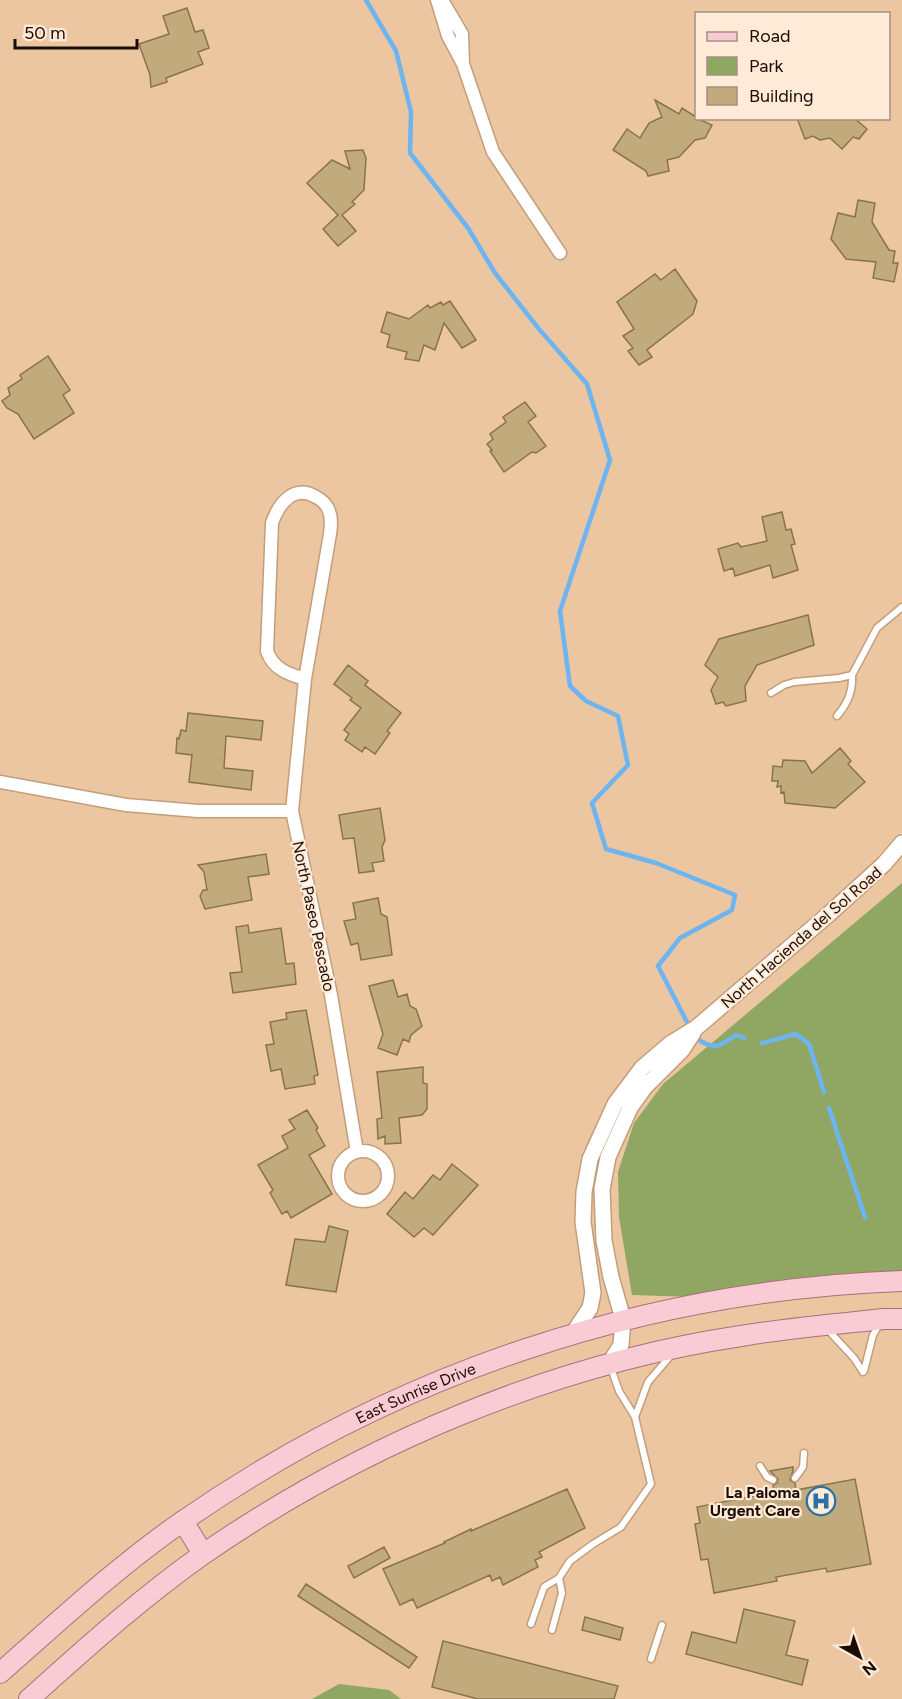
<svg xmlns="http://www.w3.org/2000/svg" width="902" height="1699" viewBox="0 0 902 1699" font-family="Figtree,sans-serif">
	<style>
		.green { fill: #8fa763 }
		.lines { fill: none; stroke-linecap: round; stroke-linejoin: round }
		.stream { stroke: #6cb5f0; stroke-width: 4.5 }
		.building { fill: #c1ab7d; stroke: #897448; stroke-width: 1.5 }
		.service-casing { stroke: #c39e7a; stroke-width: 9 }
		.minor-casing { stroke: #c39e7a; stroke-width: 15 }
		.tertiary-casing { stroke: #c39e7a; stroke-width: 18 }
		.primary-casing { stroke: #a87179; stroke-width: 22 }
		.service { stroke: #fff; stroke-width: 6 }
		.minor { stroke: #fff; stroke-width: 12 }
		.tertiary { stroke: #fff; stroke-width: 15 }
		.primary { stroke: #f9cbd5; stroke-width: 20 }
		.labels { text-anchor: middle; stroke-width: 4.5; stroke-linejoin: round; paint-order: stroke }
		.street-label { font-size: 16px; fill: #190c02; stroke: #ffead8 }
		.poi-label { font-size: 16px; font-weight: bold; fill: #190c02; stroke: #ffead8; text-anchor: end }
	</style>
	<rect width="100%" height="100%" fill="#ecc5a1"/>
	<path class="green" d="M902,883V1281L725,1298L632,1295L619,1217L618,1172L634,1123L663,1084Z
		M339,1684L389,1690L401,1699H312Z"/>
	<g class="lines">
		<path class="stream" d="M366,0L396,51L411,112L410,153L468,228L495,273L539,329L587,384L610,460L560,611L570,686L586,701L618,716L628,765L592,803L606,849L656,863L735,895L732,910L680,938L658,966L688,1024
			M699,1040C716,1051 721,1045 736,1035L744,1038
			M762,1043L796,1034L809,1044L824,1092
			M829,1108L865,1217"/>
	</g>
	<path class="building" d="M187,8L195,32L203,30L209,48L198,52L203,64L166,78L167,82L151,87L150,75L139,44L169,34L163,16Z
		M655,100L679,114L682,108L696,117V118L712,125L705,138L695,140L679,157L667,160L669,171L648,176L646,171L613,150L627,129L640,138L649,123L662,117Z
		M797,118H854L867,129L859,139L853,137L842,149L830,138L820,140L813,136L805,139Z
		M363,150L366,158L364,190L352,202L355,204L342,215L356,231L338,246L323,229L338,215L307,183L332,160L350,169L345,151Z
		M858,200L875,203L872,222L889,250L895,251L893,263H898L894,282L873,278L876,262L846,259L831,239L838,213L855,217Z
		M675,269L697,301L693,314L647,350L652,357L639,365L628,351L633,348L623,336L634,329L617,302L655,274L661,280Z
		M450,301L476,340L462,348L444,323L435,350L424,345L419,361L405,359L407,352L387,347L390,335L381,332L387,312L409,319L428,305L430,308L441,302L443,305Z
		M48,356L70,390L63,395L74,413L34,439L18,414L7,408L2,401L10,395L8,388L22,379L20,375Z
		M525,402L536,416L528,422L546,446L536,453L532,452L504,472L490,451L492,450L487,444L493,439L490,434L506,422L503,417Z
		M782,512L786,530L791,529L795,544L791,545L798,570L773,578L770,565L735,576L733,568L724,571L718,549L738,543L741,547L767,541L762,517Z
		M808,615L814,645L757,665L745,686L746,701L726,706L723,702L716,704L711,690L718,677L705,665L719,639Z
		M348,665L368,681L365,685L401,713L387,731L390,733L375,754L365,747L362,752L345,740L349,734L344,730L361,708L350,700L352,698L334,684Z
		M188,713L263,721L261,740L226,736L224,768L253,771L251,790L189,782L192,755L176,753L177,738L179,739L181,730L186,731Z
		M840,748L851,761L848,764L865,782L835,808L785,803L784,792L781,793V786L777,787L778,781H772L773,766L782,767L783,760L805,761L812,773Z
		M380,808L385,840L382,847L384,861L372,863L374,871L359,873L354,838L343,839L339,815Z
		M266,854L269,874L248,877L252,900L205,909L200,896L203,890H207L204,872L198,865Z
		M378,898L381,914L387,917L392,955L361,960L358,943L351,945L344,921L356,919L353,903Z
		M248,925L249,933L281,928L286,964L294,963L296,984L233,993L230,973L242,972L236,927Z
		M393,980L398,997L407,994L410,1006L416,1009L422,1026L411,1035L409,1042L403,1039L397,1055L378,1048L383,1034L369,986Z
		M306,1010L318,1075L314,1076L315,1084L285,1089L281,1069L271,1071L266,1045L274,1044L270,1022L287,1019L286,1013Z
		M423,1067V1083L427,1084V1109L422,1115L399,1118L401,1143L385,1144V1136L378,1139L377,1119L382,1118L377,1072Z
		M307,1110L318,1128L316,1130L325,1146L309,1155L332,1194L291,1218L287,1211L282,1214L270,1193L273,1190L258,1165L288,1148L282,1136L295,1129L289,1120Z
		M452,1164L478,1185L433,1235L424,1228L414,1237L387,1214L405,1192L413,1199L433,1175L440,1180Z
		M329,1226L348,1231L336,1292L286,1285L295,1239L325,1242Z
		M793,1467V1471L790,1480L795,1483L796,1490L855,1479L871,1564L827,1572L826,1568L776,1577L777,1581L714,1593L708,1559L701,1560L695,1524L700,1523L697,1507L774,1492L773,1485L777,1483L778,1479L770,1471Z
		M567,1489L585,1528L539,1552L542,1557L535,1560L538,1567L503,1585L500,1577L492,1581L490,1575L417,1608L413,1599L400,1605L383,1569L445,1543L444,1542L471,1529V1531Z
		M384,1547L390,1558L354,1578L348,1566Z
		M306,1584L417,1657L409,1668L298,1596Z
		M744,1609L795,1621L786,1655L808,1660L802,1685L686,1654L692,1632L736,1643Z
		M585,1617L623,1628L620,1640L582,1630Z
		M443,1641L618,1686L614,1699H478L432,1687Z"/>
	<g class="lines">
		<g class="service-casing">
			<path id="service" d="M771,693L784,685L794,682L839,678L852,675L877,628L902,607
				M837,716C848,703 853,691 852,675
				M827,1329L854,1358L863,1372
				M864,1371L873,1335L879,1325
				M635,1417L648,1382L672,1354
				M760,1466L767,1477L773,1480
				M795,1478L803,1467L804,1453
				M531,1624L544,1587L559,1578L570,1561L593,1544L621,1527L651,1484L635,1417L619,1391L611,1368
				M552,1630L562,1593L559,1578
				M651,1659L662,1625"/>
		</g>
		<g class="minor-casing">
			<path id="minor" d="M437,0L448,36L463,64L462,34L442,0
				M463,64L493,152L560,253
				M305,679C288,674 273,669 267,651L272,523C279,503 294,484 316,497C322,500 327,505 329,511C332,518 331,526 330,534L305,679L292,811L331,995L357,1152
				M0,782L126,805L198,811H292
				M338 1176a25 25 0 1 1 50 0a25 25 0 1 1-50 0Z"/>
		</g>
		<g class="tertiary-casing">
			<path id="tertiary" d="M574,1332L590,1308L593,1293L583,1222L584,1192L590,1159L615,1104L642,1068L670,1044L696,1028L829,914L884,864L902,843
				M609,1364L621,1345L623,1319L611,1277L604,1241L602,1189L608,1157L630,1108L645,1087L682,1050L693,1033"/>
		</g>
		<g class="primary-casing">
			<g id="primary">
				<path d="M183,1521L203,1554"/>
				<path id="s1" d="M0,1673C59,1621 118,1566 183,1521C395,1374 644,1290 902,1281"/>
				<path d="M29,1699C85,1649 141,1598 202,1555C359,1446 552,1364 741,1336C788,1328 836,1324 884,1319H902"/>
			</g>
		</g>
		<use href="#service" class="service"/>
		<use href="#minor" class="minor"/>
		<use href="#tertiary" class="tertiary"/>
		<use href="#primary" class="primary"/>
	</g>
	<defs>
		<g id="hospital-ring" transform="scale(1.5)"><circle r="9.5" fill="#ffead8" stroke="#2b71a6" stroke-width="1.5"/><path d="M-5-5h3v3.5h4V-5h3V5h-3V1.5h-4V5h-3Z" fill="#2b71a6"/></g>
	</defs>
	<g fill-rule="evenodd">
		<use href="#hospital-ring" x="821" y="1501"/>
	</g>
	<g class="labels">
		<g class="street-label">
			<text transform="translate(314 916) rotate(78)" y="6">North Paseo Pescado</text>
			<text transform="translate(801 937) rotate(-41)" y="6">North Hacienda del Sol Road</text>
			<text dy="6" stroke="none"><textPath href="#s1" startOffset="504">East Sunrise Drive</textPath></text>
		</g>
		<g class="poi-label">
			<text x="800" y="1498">La Paloma<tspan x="800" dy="18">Urgent Care</tspan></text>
		</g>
	</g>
	<rect x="695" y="12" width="195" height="108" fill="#ffead8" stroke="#a39182" stroke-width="1.5"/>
	<rect x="707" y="32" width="30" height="9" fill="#f9cbd5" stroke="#a39182" stroke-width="1.5"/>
	<text x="749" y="42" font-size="18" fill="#190c02">Road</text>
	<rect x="707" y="57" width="30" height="18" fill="#8fa763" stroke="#a39182" stroke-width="1.5"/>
	<text x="749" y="72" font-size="18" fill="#190c02">Park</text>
	<rect x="707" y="87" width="30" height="18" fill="#c1ab7d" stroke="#a39182" stroke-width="1.5"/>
	<text x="749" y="102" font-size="18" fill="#190c02">Building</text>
	<g transform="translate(860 1657) rotate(140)" stroke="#ffead8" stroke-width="4.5" paint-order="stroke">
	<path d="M0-4.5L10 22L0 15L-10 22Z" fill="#190c02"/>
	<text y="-9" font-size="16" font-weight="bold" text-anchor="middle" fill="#190c02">N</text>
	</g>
	<path d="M15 39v9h122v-9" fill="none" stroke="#190c02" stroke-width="3"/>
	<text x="24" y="39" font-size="18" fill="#190c02" stroke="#ffead8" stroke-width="4.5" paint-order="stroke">50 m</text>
</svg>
